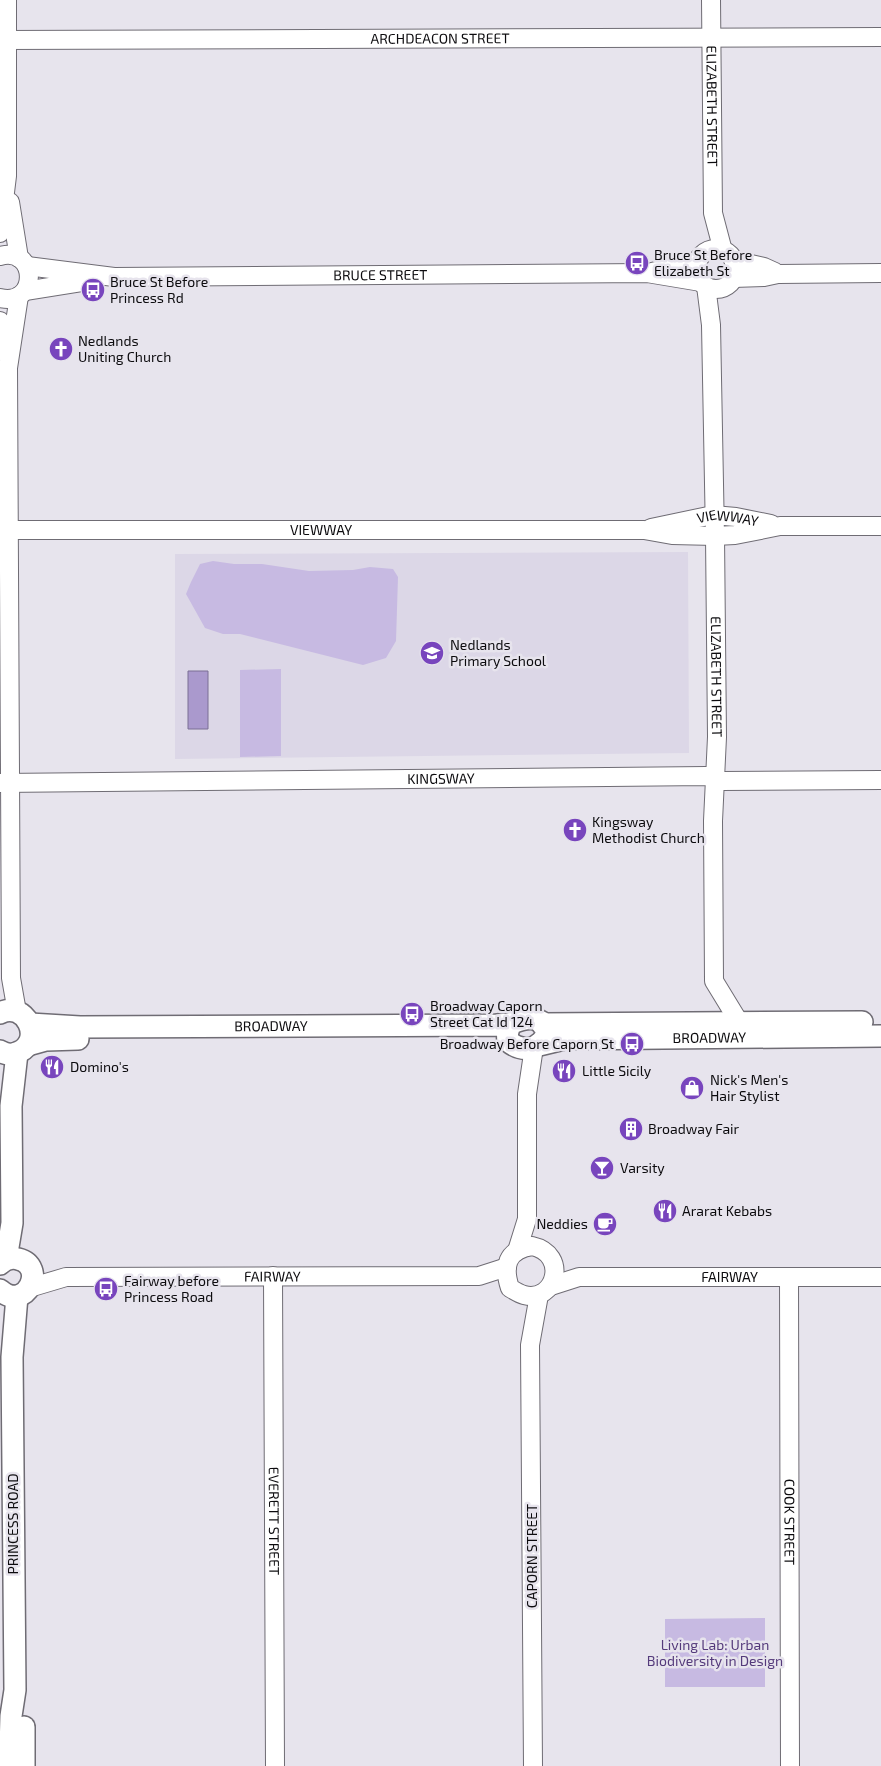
<svg xmlns="http://www.w3.org/2000/svg" width="881" height="1766" viewBox="0 0 881 1766" font-family="'Exo 2',sans-serif">
	<style>
		.built { fill: #dcd7e7 }
		.green { fill: #c7bae2 }
		.water { fill: #aa99cd; stroke: #7b6e94 }
		.lines { fill: none; stroke-linecap: round; stroke-linejoin: round }
		.minor-casing { stroke: #6f6c74; stroke-width: 20 }
		.major-casing { stroke: #6f6c74; stroke-width: 24 }
		.minor { stroke: #fff; stroke-width: 18 }
		.major { stroke: #fff; stroke-width: 21 }
		.labels { text-anchor: middle; stroke-width: 5; stroke-linejoin: round; paint-order: stroke }
		.street-label { font-size: 14px; fill: #0c0b0e; stroke: #e7e4ed }
		.poi-label { font-size: 14px; fill: #0c0b0e; stroke: #e7e4ed; text-anchor: start }
		.park-label { font-size: 14px; fill: #543a7b; stroke: #e7e4ed }
	</style>
	<rect width="100%" height="100%" fill="#e7e4ed"/>
	<path class="built" d="M688,552L689,753L175,759V554Z"/>
	<path class="green" d="M213,561L234,564H262L309,571L353,570L370,567L393,569L398,577L396,641L386,658L363,665L240,634H223L205,628L186,594L191,582L200,564Z
		M281,669V756L240,757V670Z
		M765,1618V1687H665V1619Z"/>
	<path class="water" d="M188,671H208V729H188Z"/>
	<g class="lines">
		<g class="minor-casing">
			<g id="minor">
				<path id="s1" d="M711,0L713,213L723,251"/>
				<path id="s2" d="M0,40L881,37"/>
				<path d="M10,202L19,258"/>
				<path d="M0,233L7,176V0"/>
				<circle cx="716" cy="269" r="20"/>
				<path d="M0,256C38,246 39,307 0,298"/>
				<path d="M733,260L764,267L775,272"/>
				<path id="s3" d="M27,266L114,277L647,273L701,282"/>
				<path d="M652,272L698,261"/>
				<path d="M733,278L764,277L778,274L881,273"/>
				<path id="s4" d="M706,286L711,325L715,536L717,737L713,821L714,981L739,1022"/>
				<path d="M25,291L94,280"/>
				<path d="M0,321L6,353"/>
				<path id="s5" d="M651,528L713,515L736,517L771,524"/>
				<path id="s6" d="M0,530H644L672,535L715,536L735,535L780,526H881"/>
				<path id="s7" d="M0,783L707,776L721,781L881,780"/>
				<path d="M17,1012L11,978L8,368L19,296"/>
				<path d="M532,1246C569,1254 556,1303 524,1295C520,1294 515,1291 510,1288C503,1267 506,1250 532,1246Z"/>
				<path d="M517,1251L527,1219V1094L534,1047"/>
				<path id="s8" d="M273,1276L275,1766"/>
				<path id="s9" d="M789,1277L790,1766"/>
				<path id="s10" d="M551,1286L579,1277H881"/>
				<path id="s11" d="M29,1288L66,1277L479,1276L507,1267"/>
				<path d="M533,1766L530,1345L539,1295"/>
			</g>
		</g>
		<g class="major-casing">
			<g id="major">
				<path d="M0,1013C25,1000 45,1040 19,1052C13,1055 6,1055 0,1051"/>
				<path id="s12" d="M30,1024L80,1027L497,1025C502,1024 508,1025 512,1023C520,1020 527,1017 535,1019C562,1027 535,1064 508,1041C507,1034 507,1030 512,1023"/>
				<path d="M542,1024L862,1022"/>
				<path d="M28,1045L46,1040L78,1039"/>
				<path id="s13" d="M539,1045L564,1039L881,1036"/>
				<path d="M6,1259L12,1223L11,1106L17,1053"/>
				<path d="M0,1264C5,1259 11,1257 18,1259C48,1266 26,1313 0,1290"/>
				<path d="M24,1727V1766"/>
				<path d="M3,1766L10,1749L11,1716L15,1690L12,1357L17,1296"/>
			</g>
		</g>
		<use href="#minor" class="minor"/>
		<use href="#major" class="major"/>
	</g>
	<defs>
		<g id="bus-disc" transform="scale(1.25)"><circle r="9.5" fill="#7845bd" stroke="#e7e4ed"/><path d="M-5-6H5V4H4V6H2V4H-2V6H-4V4H-5ZM-3.5-4V0h7V-4ZM-3.5 1.2v1.5H-2V1.2ZM2 1.2v1.5H3.5V1.2Z" fill="#fff"/></g>
		<g id="church-disc" transform="scale(1.25)"><circle r="9.5" fill="#7845bd" stroke="#e7e4ed"/><path d="M-1.2-6h2.4v3.5h3.3v2.4h-3.3V6h-2.4V-.1h-3.3v-2.4h3.3Z" fill="#fff"/></g>
		<g id="school-disc" transform="scale(1.25)"><circle r="9.5" fill="#7845bd" stroke="#e7e4ed"/><path d="M0-5L7-2L0 1L-7-2ZM-4 1L0 2.5L4 1V4Q0 6-4 4Z" fill="#fff"/></g>
		<g id="restaurant-disc" transform="scale(1.25)"><circle r="9.5" fill="#7845bd" stroke="#e7e4ed"/><path d="M-5-6h1v4h1v-4h1v4h1v-4h1v5L-1.5 .5V6h-2V.5L-5-1ZM5-6V6H3V1.5H1.5Q1.5-4 5-6Z" fill="#fff"/></g>
		<g id="shop-disc" transform="scale(1.25)"><circle r="9.5" fill="#7845bd" stroke="#e7e4ed"/><path d="M-5-2.5h2.3a2.7 3.5 0 0 1 5.4 0H5L5.5 6h-11ZM-1.5-2.5h3a1.5 2.3 0 0 0-3 0Z" fill="#fff"/></g>
		<g id="building-disc" transform="scale(1.25)"><circle r="9.5" fill="#7845bd" stroke="#e7e4ed"/><path d="M-4-6H4V6H1V3H-1V6H-4ZM-2.5-4.3h1.7v1.8h-1.7ZM.8-4.3h1.7v1.8H.8ZM-2.5-1h1.7V.8h-1.7ZM.8-1h1.7V.8H.8Z" fill="#fff"/></g>
		<g id="bar-disc" transform="scale(1.25)"><circle r="9.5" fill="#7845bd" stroke="#e7e4ed"/><path d="M-6-5H6L.8 .8V4.5H3.5V6h-7V4.5H-.8V.8Z" fill="#fff"/></g>
		<g id="cafe-disc" transform="scale(1.25)"><circle r="9.5" fill="#7845bd" stroke="#e7e4ed"/><path d="M-5.5-4.5H6V0H3Q3 3.5 0 3.5H-2.5Q-5.5 3.5-5.5 0ZM3-3.2v2h1.7v-2ZM-6 4.5H4V6H-6Z" fill="#fff"/></g>
	</defs>
	<g fill-rule="evenodd">
		<use href="#bus-disc" x="637" y="263"/>
		<use href="#bus-disc" x="93" y="290"/>
		<use href="#church-disc" x="61" y="349"/>
		<use href="#school-disc" x="432" y="653"/>
		<use href="#church-disc" x="575" y="830"/>
		<use href="#bus-disc" x="412" y="1014"/>
		<use href="#bus-disc" x="632" y="1044"/>
		<use href="#restaurant-disc" x="52" y="1067"/>
		<use href="#restaurant-disc" x="564" y="1071"/>
		<use href="#shop-disc" x="692" y="1088"/>
		<use href="#building-disc" x="631" y="1129"/>
		<use href="#bar-disc" x="602" y="1168"/>
		<use href="#restaurant-disc" x="665" y="1211"/>
		<use href="#cafe-disc" x="605" y="1224"/>
		<use href="#bus-disc" x="106" y="1289"/>
	</g>
	<g class="labels">
		<g class="street-label">
			<text dy="5" stroke="none"><textPath href="#s2" startOffset="440">ARCHDEACON STREET</textPath></text>
			<text dy="5" stroke="none"><textPath href="#s1" startOffset="106">ELIZABETH STREET</textPath></text>
			<text dy="5" stroke="none"><textPath href="#s3" startOffset="354">BRUCE STREET</textPath></text>
			<text dy="5" stroke="none"><textPath href="#s5" startOffset="78">VIEWWAY</textPath></text>
			<text dy="5" stroke="none"><textPath href="#s6" startOffset="321">VIEWWAY</textPath></text>
			<text dy="5" stroke="none"><textPath href="#s4" startOffset="391">ELIZABETH STREET</textPath></text>
			<text dy="5" stroke="none"><textPath href="#s7" startOffset="441">KINGSWAY</textPath></text>
			<text dy="5" stroke="none"><textPath href="#s12" startOffset="241">BROADWAY</textPath></text>
			<text dy="5" stroke="none"><textPath href="#s13" startOffset="171">BROADWAY</textPath></text>
			<text dy="5" stroke="none"><textPath href="#s11" startOffset="245">FAIRWAY</textPath></text>
			<text dy="5" stroke="none"><textPath href="#s10" startOffset="180">FAIRWAY</textPath></text>
			<text dy="5" stroke="none"><textPath href="#s8" startOffset="245">EVERETT STREET</textPath></text>
			<text dy="5" stroke="none"><textPath href="#s9" startOffset="245">COOK STREET</textPath></text>
			<text transform="translate(13 1524) rotate(-90)" y="5">PRINCESS ROAD</text>
			<text transform="translate(532 1556) rotate(-90)" y="5">CAPORN STREET</text>
		</g>
		<g class="poi-label">
			<text x="654" y="260">Bruce St Before<tspan x="654" dy="16">Elizabeth St</tspan></text>
			<text x="110" y="287">Bruce St Before<tspan x="110" dy="16">Princess Rd</tspan></text>
			<text x="78" y="346">Nedlands<tspan x="78" dy="16">Uniting Church</tspan></text>
			<text x="450" y="650">Nedlands<tspan x="450" dy="16">Primary School</tspan></text>
			<text x="592" y="827">Kingsway<tspan x="592" dy="16">Methodist Church</tspan></text>
			<text x="430" y="1011">Broadway Caporn<tspan x="430" dy="16">Street Cat Id 124</tspan></text>
			<text x="614" y="1049" text-anchor="end">Broadway Before Caporn St</text>
			<text x="70" y="1072">Domino's</text>
			<text x="582" y="1076">Little Sicily</text>
			<text x="710" y="1085">Nick's Men's<tspan x="710" dy="16">Hair Stylist</tspan></text>
			<text x="648" y="1134">Broadway Fair</text>
			<text x="620" y="1173">Varsity</text>
			<text x="682" y="1216">Ararat Kebabs</text>
			<text x="588" y="1229" text-anchor="end">Neddies</text>
			<text x="124" y="1286">Fairway before<tspan x="124" dy="16">Princess Road</tspan></text>
		</g>
		<g class="park-label">
			<text x="715" y="1650">Living Lab: Urban<tspan x="715" dy="16">Biodiversity in Design</tspan></text>
		</g>
	</g>
</svg>
